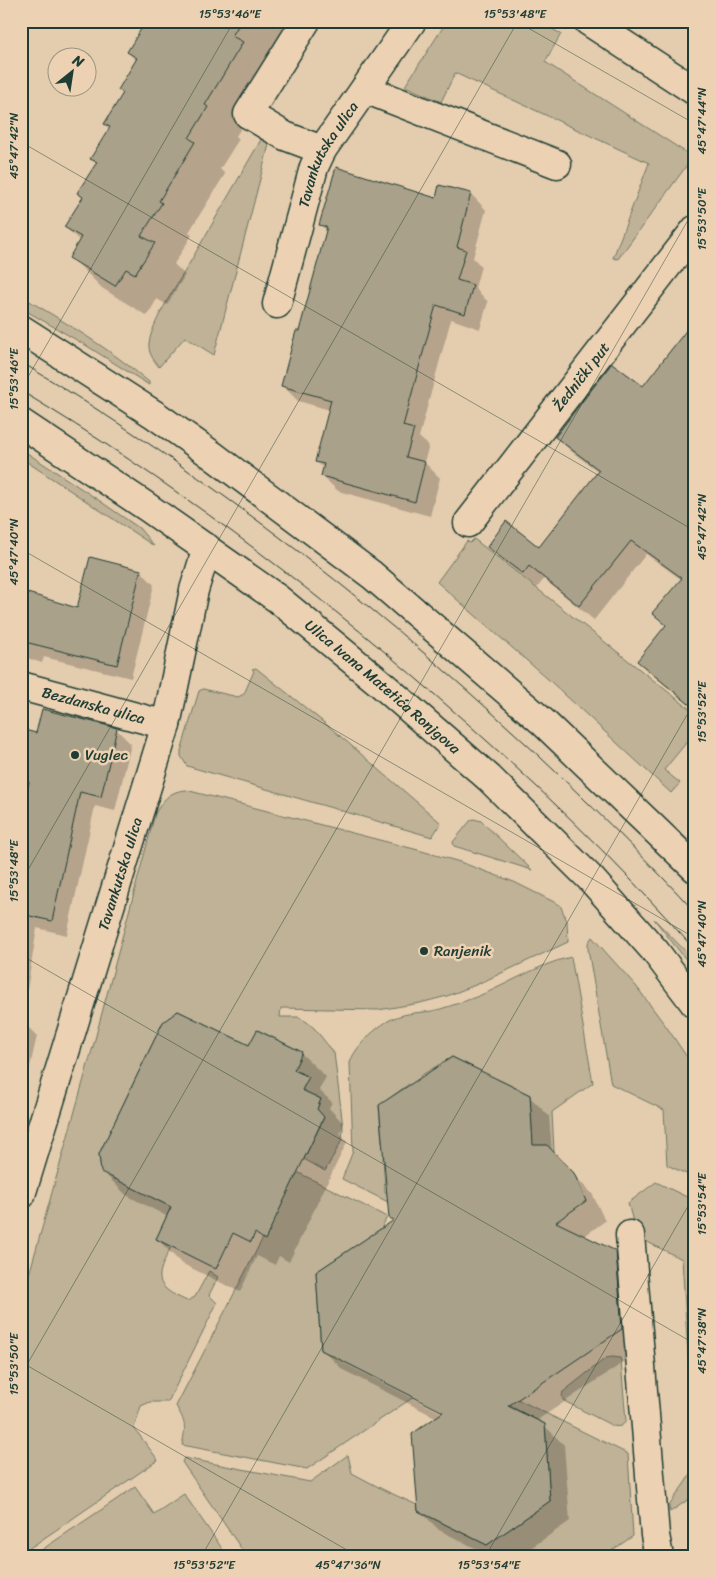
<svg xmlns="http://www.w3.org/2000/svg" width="716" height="1578" viewBox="0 0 716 1578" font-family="Sriracha,sans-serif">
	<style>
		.green { fill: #bfb297; stroke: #6f7866 }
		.shadow { fill: #0003; fill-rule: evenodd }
		.building { fill: #aaa18a; stroke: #1f3d34 }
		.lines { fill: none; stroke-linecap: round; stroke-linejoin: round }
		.minor-casing { stroke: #1f3d34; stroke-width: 31 }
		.minor { stroke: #ecd2b3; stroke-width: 28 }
		.tram { stroke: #1f3d34; stroke-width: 1 }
		.ticks { fill: none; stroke: #1f3d34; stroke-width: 1; stroke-opacity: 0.45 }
		.poi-dot { fill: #1f3d34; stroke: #ecd2b3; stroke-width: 2 }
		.labels { text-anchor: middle; stroke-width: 5; stroke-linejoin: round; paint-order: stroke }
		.street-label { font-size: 15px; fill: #1f3d34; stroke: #ecd2b3 }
		.poi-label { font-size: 15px; fill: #1f3d34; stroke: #ecd2b3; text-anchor: start }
		.neatline { fill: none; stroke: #1f3d34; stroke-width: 2 }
		.ticks-label { font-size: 12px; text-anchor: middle; fill: #1f3d34 }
	</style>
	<rect width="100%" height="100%" fill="#e4ccae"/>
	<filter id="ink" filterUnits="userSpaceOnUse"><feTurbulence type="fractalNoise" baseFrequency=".02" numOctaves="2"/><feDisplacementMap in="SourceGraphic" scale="10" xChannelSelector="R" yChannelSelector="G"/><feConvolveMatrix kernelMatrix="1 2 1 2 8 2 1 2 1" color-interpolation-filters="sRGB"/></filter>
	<g filter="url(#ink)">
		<path class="green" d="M447,21H538L561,34L545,62L693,157L618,259L613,258L649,163L455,73L441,102L405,86Z
			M266,131L271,137L214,355L185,337L159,367C153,359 148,353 149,343C152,323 174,289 185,271C212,224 239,178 266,131Z
			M21,296C65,322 110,349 149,382V385L87,346L21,308Z
			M21,449L94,497L139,528L154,546L21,458Z
			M474,539L695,713V732L664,770L680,783L671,793L549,680L437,582L467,541L470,543Z
			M256,668L332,729L441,823L432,837L187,766L181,756V751L199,691L203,689L238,697L244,694L254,671L252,669Z
			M186,790L418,850L460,862L514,882L560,905L567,921L568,942L478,984L447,996L420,1003L378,1010L281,1008L280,1017H298L307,1022L315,1029L334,1053L340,1101L343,1128L342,1140L325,1171L304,1159L324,1118L317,1109L321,1099L302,1090L308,1077L294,1070L302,1052L258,1030L249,1045L178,1011L163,1022L99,1154L101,1171L171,1207L156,1239L171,1247C155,1278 153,1286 187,1301L195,1297L209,1271L218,1277L209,1295L217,1303L168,1402H150L141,1406L134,1428L158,1460L21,1554V1303L94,1043L155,814C162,801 169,791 186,790Z
			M474,819L481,821L532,870L454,846L453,842L471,820Z
			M654,919L695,961V971Z
			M592,937L636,986L668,1029L695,1069V1178L667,1165L664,1110L611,1084L588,949V943Z
			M571,957L593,1083L552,1112L554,1152L529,1145L532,1131L530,1095L497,1079L494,1083L484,1073L452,1057L420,1076L423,1080L412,1088L409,1084L379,1106L382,1142L387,1155L383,1156L385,1192L417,1208L402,1209L342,1179L353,1151L350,1063C354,1048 374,1029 388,1021C401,1013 417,1013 432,1011C443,1009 455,1004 465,1001C502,989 534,965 571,957Z
			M297,1172L387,1217L381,1229L316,1272L321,1350L355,1367L430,1386L307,1469L182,1445C186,1426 186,1423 176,1406Z
			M656,1182L695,1201V1466L682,1259L637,1237L628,1203Z
			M612,1357L620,1358L621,1361L626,1421C622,1427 619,1427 613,1426L564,1401L562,1397L563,1392L606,1358Z
			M515,1398L628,1454L633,1536L602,1557H247L182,1462L184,1458L310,1482L348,1455L352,1473L384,1490L417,1505L418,1511L487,1545L550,1501L545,1424L510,1406Z
			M695,1468V1495L670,1512L669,1506Z
			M135,1487L154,1514L184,1494L228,1557H31Z"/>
		<path class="shadow" d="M147,21H299L273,75L236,136L239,139L220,169L225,174L189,232L192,235L174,264L185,275L167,305L157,299L147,316L102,288L71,257L80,241L65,227L84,197L97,164L92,158L111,128L106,123L124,94L137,61L128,52Z
			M683,21H695V29Z
			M440,187L471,194L486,210L473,258L481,266L475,288L488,302L480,329L451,319L419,437L429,446L424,462L440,478L430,516L338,491L322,476L324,469L316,461L330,410L298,401L282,385L300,333L327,231L320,224L437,199Z
			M695,329V710L653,675L638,661L667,626L654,613L682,580L646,554L594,620L544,579L537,588L503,561L489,547L539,548L599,472L571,451L557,437L643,388Z
			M141,571L154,585L131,678L44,657L42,663L21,656V592L78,610Z
			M116,729L131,744L115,811L95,806L67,935L37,928L22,1021L37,1036L26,1084L21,1096V730L37,734Z
			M258,1032L302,1054L326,1077L319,1090L332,1102L329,1108L344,1124L340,1133L347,1142L289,1262L279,1256L275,1265L257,1256L240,1292L181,1263L157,1239L168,1217L126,1195L102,1171L250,1047Z
			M529,1096L549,1116L552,1152L593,1195L605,1221L583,1237L615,1252L635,1272L642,1350L536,1421L544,1425L564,1445L570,1521L518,1557H493L439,1530L419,1510L437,1418L343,1370L323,1350L394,1222L390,1217ZM340,1358L449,1414L448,1416L340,1361Z"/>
		<path class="building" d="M146,21H241L232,36L243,42L205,105L208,107L189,138L195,142L159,201L162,203L141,236L155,243L135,274L126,269L115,286L69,258L81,237L64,227L83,197L77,193L97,162L90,159L110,127L104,124L123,93L118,90L137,58L127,52Z
			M336,167L436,198L439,185L471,193L457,247L466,250L457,280L473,285L465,314L436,305L403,426L414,429L406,457L425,462L415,502L321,476L324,464L315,462L331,400L281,386L296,331H299L327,227L319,225Z
			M695,319V709L637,661L666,625L652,613L682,578L631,541L579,606L529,566L523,574L487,547L506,521L539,547L599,470L555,437L612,363L643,386Z
			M90,557L141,570L117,665L21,641V591L77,608Z
			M42,709L117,728L101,797L80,792L52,921L21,914V818L29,782L21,780V729L36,733Z
			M178,1011L249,1045L257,1030L302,1052L294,1070L309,1077L302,1090L321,1099L317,1109L324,1117L265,1240L255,1233L251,1242L233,1233L216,1269L156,1239L171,1207L101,1172L99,1154L163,1022Z
			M452,1057L530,1095L533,1145H547L574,1173L586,1201L556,1222L616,1251L622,1329L508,1406L545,1424L550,1501L487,1545L418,1511L412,1434L443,1412L321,1350L316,1272L394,1220L389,1218L379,1105Z"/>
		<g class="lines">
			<g class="minor-casing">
				<g id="minor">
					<path d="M306,21L248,114L285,136L322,150"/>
					<path d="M588,21L695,91"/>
					<path d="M365,89L557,164"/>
					<path id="s1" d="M277,304L314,167L322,150L412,21"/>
					<path d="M21,329L155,415L212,455L372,575L543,722L695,868"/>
					<path id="s2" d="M21,423L147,507L278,599L379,682L489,778L591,879L655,951L695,1004"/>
					<path id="s3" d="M468,523L695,230"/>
					<path id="s4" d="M21,686L166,725"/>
					<path id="s5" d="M21,1195L166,725L194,590L207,548"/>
					<path d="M630,1235L655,1535L659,1557"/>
				</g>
			</g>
			<use href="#minor" class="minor"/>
			<path class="tram" d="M21,362C215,479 395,618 559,775C605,819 651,864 695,912
				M21,391C168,479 305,582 434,694C526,774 615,858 695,950"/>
		</g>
	</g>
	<path class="ticks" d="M516,21L695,124M21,142L695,531M21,389L234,21M21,549L695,938M21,882L518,21M21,955L695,1344M21,1362L359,1557M21,1375L695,208M201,1557L695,701M485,1557L695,1194"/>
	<g class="poi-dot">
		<circle cx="75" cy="755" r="5"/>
		<circle cx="424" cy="951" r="5"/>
	</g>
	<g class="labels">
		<g class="street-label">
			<text dy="5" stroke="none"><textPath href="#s1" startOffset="159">Tavankutska ulica</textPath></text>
			<text dy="5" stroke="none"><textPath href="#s3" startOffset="185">Žednički put</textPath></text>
			<text dy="5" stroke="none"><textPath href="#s2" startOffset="448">Ulica Ivana Matetića Ronjgova</textPath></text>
			<text dy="5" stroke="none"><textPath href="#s4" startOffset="75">Bezdanska ulica</textPath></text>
			<text dy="5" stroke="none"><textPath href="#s5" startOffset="336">Tavankutska ulica</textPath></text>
		</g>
		<g class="poi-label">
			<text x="85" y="760">Vuglec</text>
			<text x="434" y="956">Ranjenik</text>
		</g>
	</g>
	<rect width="716" height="1578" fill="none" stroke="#ecd2b3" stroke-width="55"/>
	<g transform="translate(72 72) rotate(30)"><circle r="24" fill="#ecd2b3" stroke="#9a9680"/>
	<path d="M0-4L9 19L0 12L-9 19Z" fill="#1f3d34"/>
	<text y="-8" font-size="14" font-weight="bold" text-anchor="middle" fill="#1f3d34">N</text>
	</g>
	<rect x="28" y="28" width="660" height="1522" class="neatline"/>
	<g class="ticks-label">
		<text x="230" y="18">15°53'46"E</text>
		<text x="515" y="18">15°53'48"E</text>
		<text transform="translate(702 121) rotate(-90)" y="4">45°47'44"N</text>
		<text transform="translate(14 146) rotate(-90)" y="4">45°47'42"N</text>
		<text transform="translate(702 219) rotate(-90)" y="4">15°53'50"E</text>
		<text transform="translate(14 379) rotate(-90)" y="4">15°53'46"E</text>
		<text transform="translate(702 527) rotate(-90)" y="4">45°47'42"N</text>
		<text transform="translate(14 552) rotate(-90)" y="4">45°47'40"N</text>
		<text transform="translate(702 712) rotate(-90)" y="4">15°53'52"E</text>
		<text transform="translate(14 871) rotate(-90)" y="4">15°53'48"E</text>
		<text transform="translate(702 934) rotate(-90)" y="4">45°47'40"N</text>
		<text transform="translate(702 1204) rotate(-90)" y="4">15°53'54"E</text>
		<text transform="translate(702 1341) rotate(-90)" y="4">45°47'38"N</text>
		<text transform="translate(14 1364) rotate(-90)" y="4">15°53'50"E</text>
		<text x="204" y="1569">15°53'52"E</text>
		<text x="348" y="1569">45°47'36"N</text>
		<text x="489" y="1569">15°53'54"E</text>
	</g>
</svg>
